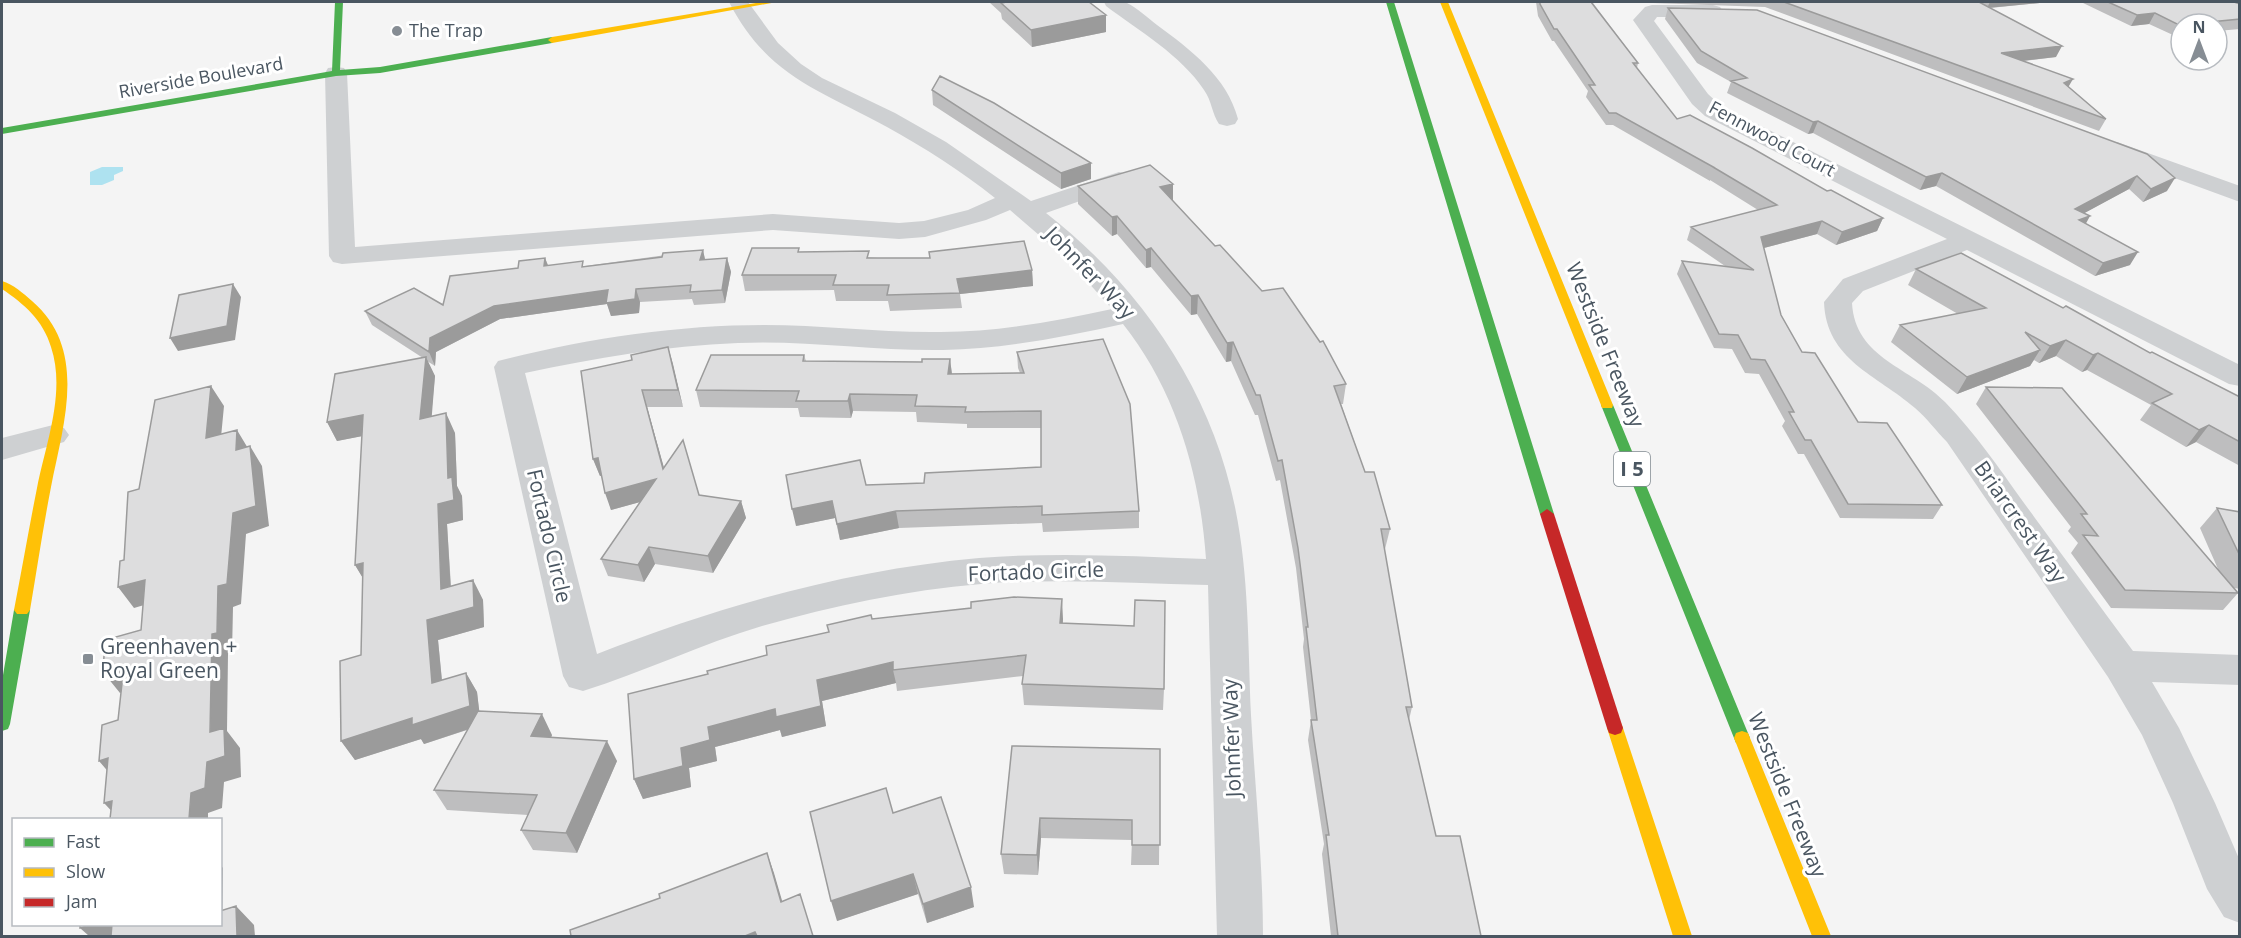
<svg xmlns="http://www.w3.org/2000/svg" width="2241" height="938" viewBox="0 0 2241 938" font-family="'Open Sans',sans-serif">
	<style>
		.water { fill: #aee2f0 }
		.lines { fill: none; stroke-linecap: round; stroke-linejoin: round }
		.street { fill: #ced0d2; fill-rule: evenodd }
		.fast { fill: #4caf50; fill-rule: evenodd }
		.slow { fill: #ffc107; fill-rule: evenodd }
		.jam { fill: #c62828; fill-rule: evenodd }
		.wall { fill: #bebebf }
		.shaded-wall { fill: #9b9b9b }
		.building { fill: #ddddde; stroke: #9b9b9b; stroke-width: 1.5 }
		.poi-dot { fill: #868d94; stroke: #fff; stroke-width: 2 }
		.labels { text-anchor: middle; stroke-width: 6; stroke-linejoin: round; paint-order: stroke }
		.far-poi-label { font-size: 18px; fill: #4a5661; stroke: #fff; text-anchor: start }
		.far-street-label { font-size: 18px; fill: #4a5661; stroke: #fff }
		.shield { fill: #fff; stroke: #808990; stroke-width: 1.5 }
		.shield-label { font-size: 20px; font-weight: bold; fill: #4a5661 }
		.street-label { font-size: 21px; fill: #4a5661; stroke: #fff }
		.poi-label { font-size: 21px; fill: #4a5661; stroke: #fff; text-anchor: start }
	</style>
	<rect width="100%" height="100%" fill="#f4f4f4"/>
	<path class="water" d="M102,167H123V171L114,175V180L102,185H90V172Z"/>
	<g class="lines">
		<path class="street" d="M729,2H748L778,43L801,64L822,78L895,113L946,142L1031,201L1119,172L1128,174L1131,179L1128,184L1046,213C1140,286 1211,389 1235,507C1249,575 1248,645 1251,715C1255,788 1263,863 1263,936H1217L1208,585C1132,583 1056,578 981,584C907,590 833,606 762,626C701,644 644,672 583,691L569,687L563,676L494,367L498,361C584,339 676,325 764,325C823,325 882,333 941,332C998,332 1056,321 1112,309L1068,260L1010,210L986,220L925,237L899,239L773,230L342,264L333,262L329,256L325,73L328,68L336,67L344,68L347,73L355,247L773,214L899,223L924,221L968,210L995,198C961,171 925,148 887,127C819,90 767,76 729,2ZM1123,324C1176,391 1200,474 1206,559C1131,556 1055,552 979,558C847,570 720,606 597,654L525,373C595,358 666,346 738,343C806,340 874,351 943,350C1003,349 1064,337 1123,324Z
			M1104,2C1111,2 1121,0 1127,3C1137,8 1148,18 1157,25C1191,50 1227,77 1238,119L1235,124L1227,126L1219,124C1212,114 1212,101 1204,90C1181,55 1139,31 1106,6Z
			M1652,5H1713L1720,7L1723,11L1720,15L1713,17H1657L1654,21L1708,94L1721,106L2240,365V386L2229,384L1967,250L1863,291L1852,303C1855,359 1912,368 1945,402C1975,433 1999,468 2024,503C2060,552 2097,602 2133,651L2240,655V685L2152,682L2179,728L2215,803L2240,861V923L2224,917L2207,889L2173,803L2142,735L2108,677L1947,442C1936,431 1927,418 1915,408C1877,375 1826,360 1824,302L1843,279L1947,239L1705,116L1692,104L1633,20L1645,7Z
			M2117,142L2240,186V202L2109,154L2105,149L2109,144Z
			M53,425L64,428L69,435L64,442L2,460V438Z"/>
		<path class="fast" d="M335,2H343L340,70L380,67L552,37L556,40L552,43L380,73L336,76L2,134V128L332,71Z
			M1386,2H1394L1554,514L1552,517L1547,519L1540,514Z
			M1607,401L1613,405L1750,738L1748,743L1742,745L1736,743L1734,738L1601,405Z
			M22,604L27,606L30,610L10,724L8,729L2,731V681L14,610L17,606Z"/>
		<path class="slow" d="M762,2H777L552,43L548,40L552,37Z
			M1440,2H1448L1613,405L1612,408H1602L1601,405Z
			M2,281C13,284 24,294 32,301C89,350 63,425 51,487C43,528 37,569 30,610L27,614H17L14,610C22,569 29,528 37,488C46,443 66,392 51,347C43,320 24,304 2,289Z
			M1615,721L1621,723L1623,728L1692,936H1673L1607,728L1609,723Z
			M1742,731L1748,733L1750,738L1831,936H1812L1734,738L1736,733Z"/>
		<path class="jam" d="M1547,509L1554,514L1623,728L1621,733L1615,735L1609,733L1607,728L1540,514Z"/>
	</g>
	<path class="wall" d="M989,2H1089L1106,32L1032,47L1002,19L1001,13Z
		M1536,2H1597L1593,3L1638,63L1637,68L1677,119L1883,218L1877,231L1836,245L1817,234L1764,248L1781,315L1802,352L1858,422L1942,505L1933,519L1840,518L1804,454H1798L1782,426L1785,421L1759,374L1745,373L1732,349L1714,348L1677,274L1682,261L1725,266L1687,240L1691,227L1758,210L1710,180V181L1613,125H1606L1586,97L1588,91L1554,41H1552L1538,16Z
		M1652,2H2050L1990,8L2056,57L2024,61L2068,87L2106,119L2099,131L1765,7L1653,3Z
		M2081,2H2234L2240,4V29L2217,31V24H2181V34L2173,35L2149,24L2131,26Z
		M1668,8L2147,154L2167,191L2143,202L2129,189L2084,213L2086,224L2130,265L2095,276L1936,186L1920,190L1813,133L1808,134L1727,93L1731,82L1697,63L1665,19Z
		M932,90L1091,179L1061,189L933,105Z
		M1173,184V201L1346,384L1343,404H1341L1365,472L1390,529L1385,549H1384L1412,707L1409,720L1436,836L1481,936H1331L1322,854L1324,844L1308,740L1311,720L1303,647L1304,639L1296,568L1280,480L1276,481L1258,415H1255L1231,361L1226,362L1197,314L1191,315L1151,267L1146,268L1117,234L1112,236L1078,204V186Z
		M703,250L705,260L727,258L731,272L725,303L694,305L692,299L640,302L639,313L611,316L607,304L500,319L436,352L435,366L427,361L435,376L431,416L455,433L457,486L462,496L463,520L447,524L451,586L473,580L483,600L484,627L438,640L442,680L466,673L477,692L479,711L552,735L551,738L617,761L577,853L533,850L521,830L528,815L447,810L434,790L467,730L424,744L421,739L355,760L341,741L361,655L363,578L355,565L362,436L337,441L327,422L423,358L372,325L365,311L443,305L518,268L545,258L548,265L585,266Z
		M800,252L1032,270L1033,286L960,294L962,308L890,311L888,301H836L834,290L745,291L742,275Z
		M1916,269L2063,308L2150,353L2240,397V466L2196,442L2186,447L2140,420L2151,405L2087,370L2082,372L2056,356L2039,363L2034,360L2030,366L1957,394L1891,342L1900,325L1958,314L1908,285Z
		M668,347L683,407H647L664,468L700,495L741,501L746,518L713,573L655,564L644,582L608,576L601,559L640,502L611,510L602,476H600L593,459Z
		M1017,352L1139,511V528L1043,532L1042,523L899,528L840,540L835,518L796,526L866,485L924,483L1041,467V428H967V424L917,422L916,412L853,411L851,418L800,417L798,408L700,407L696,390L804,355L806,361L922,362L950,359L952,374L1020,373L1018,368Z
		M1986,387L2218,569L2200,528L2217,508L2240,512V589L2235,588L2238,593L2223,610L2111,608L2071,553L2078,543L2068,531L2071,527L1976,404Z
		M872,619H1063V623L1164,689L1163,710L1024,705L1022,684L1023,676L897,691L896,683L822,701L826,726L782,737L780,730L715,747L717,761L689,768L691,787L643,799L634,779L708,674L767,655L829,632Z
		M1012,746L1160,749L1159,865H1131L1132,840L1041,838L1038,875L1004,874L1001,854Z
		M893,813L974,907L927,923L918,894L837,921Z"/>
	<path class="shaded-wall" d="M1990,2H2050L1987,8Z
		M2155,13L2149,24L2131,26L2137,15Z
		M1106,15V32L1032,47L1031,30Z
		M2062,46L2056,57L1995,64L2001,53Z
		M2073,79L2066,91L2064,83Z
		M1818,121L1813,133L1808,134L1813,122Z
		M1091,163V179L1061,189V173Z
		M1942,173L1936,186L1920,190L1926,177Z
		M2137,176L2129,189L2068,222L2075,209Z
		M2175,178L2167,191L2143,202L2151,189Z
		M1173,184V202L1160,187Z
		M1117,216V234L1112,236V217Z
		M2090,216L2083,229L2079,220Z
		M1883,218L1877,231L1836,245L1842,232Z
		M1822,221L1817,234L1756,250L1761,237Z
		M1151,248V267L1146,268V250Z
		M703,250L706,264L700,260Z
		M2138,252L2130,265L2095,276L2103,263Z
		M545,258L550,271L544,266Z
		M727,258L731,272L725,303L722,290Z
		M1032,270L1033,286L960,294L957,279Z
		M233,284L241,297L235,340L178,351L170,338Z
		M636,289L640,302L639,313L611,316L607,304L500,319L436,352L435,366L429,352L430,338L494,306L608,290Z
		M1198,295L1197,314L1191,315V296Z
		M2066,340L2056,356L2039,363L2050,346Z
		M1233,342L1231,361L1226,362L1227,343Z
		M668,347L673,364L683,407L678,390Z
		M2040,350L2030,366L1957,394L1967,377Z
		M2098,353L2087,370L2082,372L2093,355Z
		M426,357L435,376L430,438L420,419Z
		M950,359L952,375L948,374Z
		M211,386L224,406L219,458L206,438Z
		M642,390L647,407L669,486L663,469Z
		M850,394L853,411L851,418L848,401Z
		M446,413L455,433L457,486L462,496L463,520L447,524L452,609L441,589L438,504L448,478Z
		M363,415L373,434L337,441L327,422Z
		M2209,425L2196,442L2186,447L2199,430Z
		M237,430L249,450H236Z
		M250,446L262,466L269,526L246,534L241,604L233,607L232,653L228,654L227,731L240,748L241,777L224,782L222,808L208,813V819H189L191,793L207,762L210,732L212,634L218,586L233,513Z
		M598,458L604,475L600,476L593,459Z
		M656,479L662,496L611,510L605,493Z
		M741,501L746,518L713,573L708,556Z
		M832,501L835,518L796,526L792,509Z
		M896,511L899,528L840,540L837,524Z
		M649,547L655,564L644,582L638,565Z
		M363,563L367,585L355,565Z
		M145,580L161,600L134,608L118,587Z
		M473,580L483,600L484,627L438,640L444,703L432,683L427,620Z
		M1062,599L1063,619L1061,644L1060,623Z
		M893,662V670L896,683L822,701L826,726L782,737L780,730L715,747L717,761L689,768L691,787L643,799L634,779L681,748L708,727L817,680Z
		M124,665L141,686L120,693L103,672Z
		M466,673L477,692L481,725L424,744L421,739L355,760L341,741Z
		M542,714L552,735L542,757L531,736Z
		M607,741L617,761L577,853L566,833Z
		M108,758L117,782L99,761Z
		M112,801L119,819L104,803Z
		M1040,818L1041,838L1038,875L1037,855Z
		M767,853L774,873L788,921L781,902Z
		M220,864L223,868L222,936L220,924Z
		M913,874L918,894L837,921L831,901Z
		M971,887L974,907L927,923L923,904Z
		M236,906L254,925L255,936H237Z
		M93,924H118L131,936H89L80,928Z
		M755,932L757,936H745Z"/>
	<path class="building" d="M1006,2H1089L1106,15L1031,30L1001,3L1007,2Z
		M1540,2H1591L1638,63H1633L1677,119L1690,115L1752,148L1827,191L1831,190L1883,218L1842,232L1822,221L1761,237L1781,315L1802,352L1815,353L1858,422L1887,423L1942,505L1848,504L1811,440H1805L1789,412H1794L1765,360L1751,359L1738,335L1719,334L1682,261L1754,270L1691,227L1777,205L1713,167L1715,168L1616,113H1609L1589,85H1595L1557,29H1554L1540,4Z
		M1784,2H1979L2062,46L2001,53L2073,79L2064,83L2106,119Z
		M2108,2H2234L2240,4V19L2179,25L2155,13L2137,15Z
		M1668,8L1757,10L2147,154L2175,178L2151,189L2137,176L2075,209L2090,216L2079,220L2138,252L2103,263L1942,173L1926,177L1818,121L1813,122L1731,81L1747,78L1701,51Z
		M940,76L994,103L1091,163L1061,173L932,90Z
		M1150,165L1173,184L1160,187L1215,246L1220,245L1262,291L1283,288L1320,342L1323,341L1346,384L1334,386L1365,472H1374L1390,529H1381L1412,707H1406L1436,836H1460L1481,936H1338L1326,835H1329L1311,720H1317L1306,627H1308L1298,548L1282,460L1278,461L1260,395H1256L1233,342L1227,343L1198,295L1191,296L1151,248L1146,250L1117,216L1112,217L1078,186Z
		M1024,241L1032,270L957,279L960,293L887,295L889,285H833L836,275H742L752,248H799L798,252L869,251L867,258H930L929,252Z
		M703,250L700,260L727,258L722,290L690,292L691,285L636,289L635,299L606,303L608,290L494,306L430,338L429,352L365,311L414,288L443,305L450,276L518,268L519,261L545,258L544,266L583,261L582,267L662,257L663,253Z
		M1961,253L2063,308L2066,306L2150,353L2152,352L2240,397V442L2209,425L2199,430L2152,403L2172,394L2098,353L2093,355L2066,340L2050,346L2025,332L2040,350L1967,377L1900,325L1986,308L1916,269Z
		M233,284L227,326L170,338L179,295Z
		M1103,339L1130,404L1139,511L1042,515V506L896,511L837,524L832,501L792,509L786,475L860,460L866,485L924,483L925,473L1041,467V411L965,412L966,407L915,406L917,395L850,394L848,401H796L799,391L696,390L711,355H804L803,361L922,362V359H950L948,374L1024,373L1017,352Z
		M668,347L678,390H642L663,469L683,440L699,495L741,501L708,556L649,547L638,565L601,559L656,479L605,493L598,458L593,459L581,371L632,360L631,355Z
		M426,357L420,419L446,413L448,478L452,477L454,500L438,504L441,589L473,580L474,607L427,620L432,683L466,673L470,706L412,725V718L341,741L340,661L361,655L363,563L355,565L363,415L327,422L335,374Z
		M211,386L206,438L237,430L236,450L250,446L256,506L233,513L227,584L218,586L217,633L212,634L210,732L224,728L225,756L207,762L205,788L191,793L189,819H110L112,801L104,803L108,758L99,761L102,725L118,720L124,665L103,672L105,640L141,630L145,580L118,587L120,561L124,560L128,492L139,489L155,400Z
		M1986,387L2062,388L2238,593L2125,590L2083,535L2098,536L2081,514H2087Z
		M2217,508L2240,512V556Z
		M1014,597L1062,599L1060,623L1134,626L1135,600L1165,601L1164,689L1022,684L1026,655L893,670V662L817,680L821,706L776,717L775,709L708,727L710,740L681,748L683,766L634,779L628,694L708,674L707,671L767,655L766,646L829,632L827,625L871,615L872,619L971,608V602Z
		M478,711L542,714L531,736L607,741L566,833L521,830L537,795L434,790Z
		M1012,746L1160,749V845H1132V820L1040,818L1037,855L1001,854Z
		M886,788L893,813L941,797L971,887L923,904L913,874L831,901L810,812Z
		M767,853L781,902L800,894L813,936H757L755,932L745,936H571L570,930L660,898L659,894Z
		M236,906L237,936H111L112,924H220V911Z
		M80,924H93L80,928Z"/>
	<g class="poi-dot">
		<circle cx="397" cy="31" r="6"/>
		<rect x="82" y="653" width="12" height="12" rx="3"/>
	</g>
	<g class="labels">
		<g class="far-poi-label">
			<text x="409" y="37">The Trap</text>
		</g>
		<g class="far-street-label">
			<text transform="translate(201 78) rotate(-10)" y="6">Riverside Boulevard</text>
			<text transform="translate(1772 139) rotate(28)" y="6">Fennwood Court</text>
		</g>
		<rect class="shield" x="1614" y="452" width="36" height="34" rx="4.5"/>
		<g class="shield-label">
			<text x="1632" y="476">I 5</text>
		</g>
		<g class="street-label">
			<text transform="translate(1090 273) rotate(46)" y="7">Johnfer Way</text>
			<text transform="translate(1605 345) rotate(68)" y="7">Westside Freeway</text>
			<text transform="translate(2020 522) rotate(55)" y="7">Briarcrest Way</text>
			<text transform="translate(549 536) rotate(77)" y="7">Fortado Circle</text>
			<text transform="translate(1036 572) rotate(-2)" y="7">Fortado Circle</text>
			<text transform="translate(1232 738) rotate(-92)" y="7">Johnfer Way</text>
			<text transform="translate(1787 795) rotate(68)" y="7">Westside Freeway</text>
		</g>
		<g class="poi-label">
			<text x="100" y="654">Greenhaven +<tspan x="100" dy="24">Royal Green</tspan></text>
		</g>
	</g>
	<rect width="2241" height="938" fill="none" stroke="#4a5661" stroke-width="6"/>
	<rect x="12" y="818" width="210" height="108" fill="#ffffff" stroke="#b7bbc0" stroke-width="1.5"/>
	<rect x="24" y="838" width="30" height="9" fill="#4caf50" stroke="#b7bbc0" stroke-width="1.5"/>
	<text x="66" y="848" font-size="18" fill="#4a5661">Fast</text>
	<rect x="24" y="868" width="30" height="9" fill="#ffc107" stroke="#b7bbc0" stroke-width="1.5"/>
	<text x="66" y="878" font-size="18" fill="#4a5661">Slow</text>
	<rect x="24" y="898" width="30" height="9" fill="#c62828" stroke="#b7bbc0" stroke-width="1.5"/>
	<text x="66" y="908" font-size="18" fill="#4a5661">Jam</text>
	<g transform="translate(2199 42)"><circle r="28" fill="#ffffff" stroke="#b7bbc0" stroke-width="1.5"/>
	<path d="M0-4.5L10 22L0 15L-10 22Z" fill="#868d94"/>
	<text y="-9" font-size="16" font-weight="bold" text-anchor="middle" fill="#4a5661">N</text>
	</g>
</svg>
